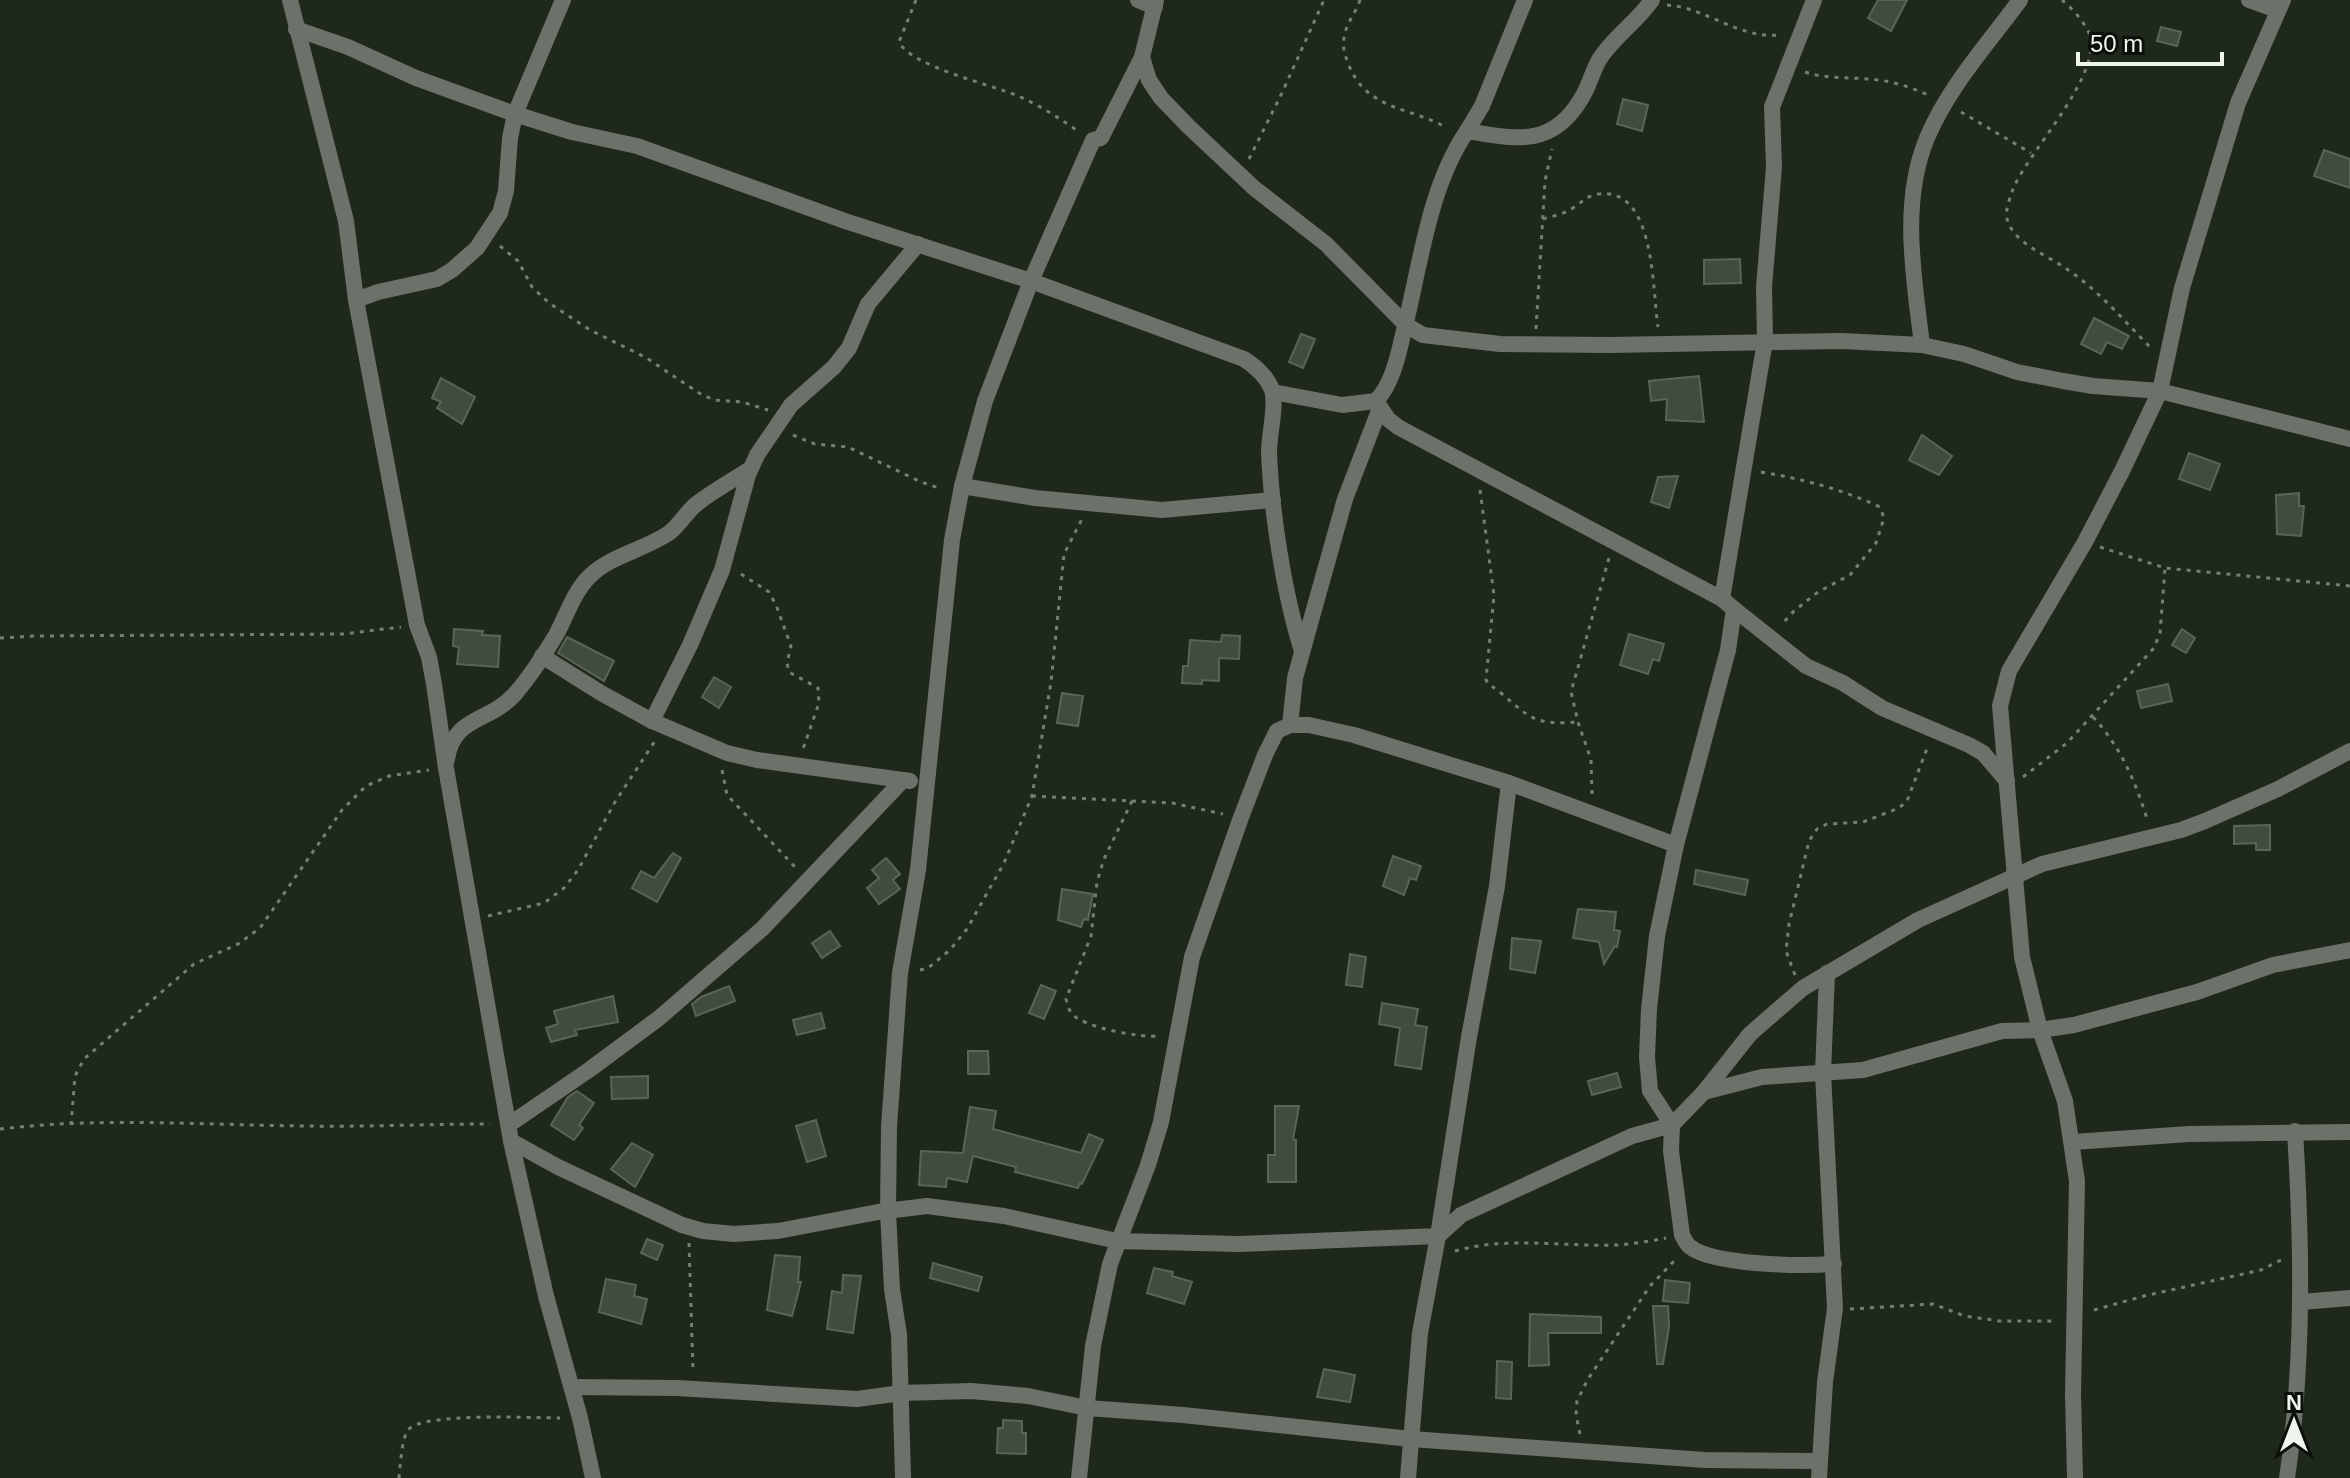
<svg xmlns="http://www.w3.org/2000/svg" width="2350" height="1478" viewBox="0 0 2350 1478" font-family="Helvetica,sans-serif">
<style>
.building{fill:#414c3d;stroke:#5a6555;stroke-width:2}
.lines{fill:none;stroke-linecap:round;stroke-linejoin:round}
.path{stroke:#767f73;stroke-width:3;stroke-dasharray:4 6;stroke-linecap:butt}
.street{stroke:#6c716a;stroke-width:16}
</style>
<rect width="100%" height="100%" fill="#1f291b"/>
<g class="building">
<path d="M1878 0H1907L1891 31 1868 18Z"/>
<path d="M2161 27 2181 32 2177 46 2157 41Z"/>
<path d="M1623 99 1648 105 1642 131 1617 124Z"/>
<path d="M2324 150 2350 159V188L2314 176Z"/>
<path d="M1740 259 1741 283 1704 284V260Z"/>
<path d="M2094 318 2129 336 2122 349 2107 342 2101 354 2081 344Z"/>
<path d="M1301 334 1315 339 1303 368 1289 362Z"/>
<path d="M1699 376 1704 422 1666 420 1667 399 1651 401 1649 381Z"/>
<path d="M441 378 475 397 462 424 437 408 441 402 432 398Z"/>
<path d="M1922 435 1952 456 1939 475 1909 460Z"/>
<path d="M2189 453 2220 464 2210 490 2179 479Z"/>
<path d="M1678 476 1669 508 1651 502 1658 477Z"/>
<path d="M2299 493V506H2304L2301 536 2277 534 2276 495Z"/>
<path d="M454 629 483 631 482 635 500 636 498 667 457 664 459 647 453 646Z"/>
<path d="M2182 629 2195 638 2186 653 2172 645Z"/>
<path d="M1629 634 1664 644 1659 661 1653 659 1648 674 1620 665Z"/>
<path d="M1222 635 1240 636 1239 659 1219 658V681L1202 680V684L1182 683 1183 666H1188L1190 640 1221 642Z"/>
<path d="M567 637 614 661 604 681 558 653Z"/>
<path d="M714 677 731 687 719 708 702 697Z"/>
<path d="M2168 684 2172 701 2141 708 2137 691Z"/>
<path d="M1062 693 1083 696 1078 726 1057 723Z"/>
<path d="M2270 825V850H2256V843L2234 844V826Z"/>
<path d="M673 853 681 858 657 902 632 888 641 871 654 878Z"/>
<path d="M1393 856 1421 866 1416 880 1410 878 1404 895 1383 886Z"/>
<path d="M886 858 900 874 893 880 900 889 879 904 867 888 879 878 872 870Z"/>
<path d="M1696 870 1748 880 1745 895 1694 884Z"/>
<path d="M1062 889 1093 894 1088 920 1084 919 1081 927 1058 920Z"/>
<path d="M1578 909 1616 912 1614 930 1620 931 1617 947 1615 946 1604 964 1599 942 1573 938Z"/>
<path d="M830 931 840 946 822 958 812 943Z"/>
<path d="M1512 938 1541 941 1535 973 1510 969Z"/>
<path d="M1350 954 1366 957 1362 987 1346 985Z"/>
<path d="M1041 985 1056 991 1044 1019 1029 1013Z"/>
<path d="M729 986 735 1001 696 1016 692 1004 701 997Z"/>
<path d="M613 996 618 1022 575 1030 577 1035 551 1042 546 1028 558 1024 554 1011Z"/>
<path d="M1382 1003 1418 1009 1415 1025 1427 1027 1421 1069 1395 1065 1400 1028 1379 1024Z"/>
<path d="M821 1013 825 1028 797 1035 793 1020Z"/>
<path d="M968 1051H988L989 1074H968Z"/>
<path d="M1617 1073 1621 1087 1592 1095 1588 1081Z"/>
<path d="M648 1076V1098L612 1099 611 1077Z"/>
<path d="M577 1091 594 1103 579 1125 583 1128 574 1140 551 1125 568 1097Z"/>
<path d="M1275 1106H1299L1293 1139 1296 1140V1182H1268V1155H1275Z"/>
<path d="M970 1107 996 1111 993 1129 1081 1153 1089 1134 1103 1140 1082 1184 1080 1183 1078 1188 1015 1172 1016 1167 973 1156 967 1182 947 1178 946 1187 919 1185 921 1151 963 1153Z"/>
<path d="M816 1120 826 1156 807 1162 796 1126Z"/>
<path d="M632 1143 653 1155 635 1187 611 1169Z"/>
<path d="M647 1239 663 1245 657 1260 641 1253Z"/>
<path d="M775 1255 800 1257 798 1282H801L792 1316 767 1310Z"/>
<path d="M933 1263 982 1277 978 1291 930 1278Z"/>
<path d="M1154 1268 1173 1272 1172 1276 1192 1282 1184 1304 1147 1293Z"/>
<path d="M843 1275 861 1276 853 1333 827 1329 832 1291 842 1293Z"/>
<path d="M606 1279 636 1285 634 1296 647 1299 641 1324 599 1312Z"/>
<path d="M1665 1280 1690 1283 1688 1303 1663 1301Z"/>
<path d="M1653 1306H1668L1669 1327 1663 1364H1657Z"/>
<path d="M1530 1314 1601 1317V1333H1548L1549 1365 1529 1366Z"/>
<path d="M1497 1361 1512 1362 1511 1399 1496 1398Z"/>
<path d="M1324 1369 1355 1375 1350 1402 1317 1397Z"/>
<path d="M1003 1420 1022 1421V1433H1026V1454L997 1453 998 1428H1003Z"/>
</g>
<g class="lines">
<g class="path">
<path d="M916 0 899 42C912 67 990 84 1018 96 1039 105 1059 118 1078 131"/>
<path d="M1360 0C1356 12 1348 21 1345 33 1342 45 1344 53 1348 63 1366 111 1409 106 1447 128"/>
<path d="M2062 0C2072 8 2084 22 2089 33 2104 74 2030 149 2013 189 2010 198 2005 210 2007 219 2013 242 2044 254 2062 266 2096 287 2124 321 2152 349"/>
<path d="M1667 5C1708 8 1737 39 1781 35"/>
<path d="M1805 72C1826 79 1847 77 1868 79 1889 80 1911 87 1930 96"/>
<path d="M1961 112 2031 153"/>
<path d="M1249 159 1281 95 1324 0"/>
<path d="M1543 219C1553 216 1564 214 1573 208 1582 202 1588 195 1599 194 1656 187 1652 291 1658 327"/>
<path d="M500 246 518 261 532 287 549 303 590 330 645 357 699 393 714 400 742 402 768 410"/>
<path d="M1536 329 1545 181 1552 149"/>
<path d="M793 435 815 444 848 447 921 482 942 489"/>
<path d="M1761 472C1803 479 1841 489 1880 507L1884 518 1876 543 1850 575 1818 592 1794 611 1782 624"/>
<path d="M1480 490 1494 595 1486 680C1490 686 1495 688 1501 693 1531 719 1535 725 1578 722"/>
<path d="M2100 547 2165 568 2350 586"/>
<path d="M741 574 769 592 776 605 791 646 787 663 789 672 818 688 819 703 803 749"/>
<path d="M0 638 35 636 343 634 401 627"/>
<path d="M2093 717C2121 747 2136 783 2148 822"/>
<path d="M722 770 727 795 795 867"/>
<path d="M2023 777 2067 743 2154 648 2160 633 2165 568"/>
<path d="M1592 794 1591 760 1578 722 1571 692 1609 558"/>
<path d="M1032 796 1172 803 1223 814"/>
<path d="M1132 801 1104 859 1097 882 1091 936 1066 999C1068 1007 1070 1015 1079 1019 1095 1029 1141 1038 1160 1036"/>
<path d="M488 916 544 903 564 888 578 870 615 802 655 741"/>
<path d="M920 970 928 968 950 950 967 929 1004 863 1032 796 1051 682 1064 554 1082 519"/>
<path d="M1795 975 1786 951 1789 924 1809 841 1817 829 1827 824 1863 822 1899 808 1907 801 1928 746"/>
<path d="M71 1125 75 1076 84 1059 194 964 238 944 260 928 342 810 366 786 389 776 429 770"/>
<path d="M0 1129C101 1117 204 1125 306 1126 368 1127 429 1124 490 1124"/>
<path d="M689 1243 693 1371"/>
<path d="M1455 1251C1507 1236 1564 1247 1617 1245 1633 1244 1650 1241 1666 1238"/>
<path d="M1850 1309 1933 1304 1965 1316 1999 1321H2056"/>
<path d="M2094 1310 2144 1296 2261 1270 2283 1259"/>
<path d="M1580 1434 1576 1415 1577 1401 1588 1379 1650 1286 1677 1258"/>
<path d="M399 1478C400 1467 402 1437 408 1430 422 1412 534 1418 560 1418"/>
</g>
<g class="street">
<path d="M290 0 346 221 356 300 417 625 429 657 434 684 446 768 511 1141 546 1296 580 1418 593 1478"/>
<path d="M1138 0 1155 7"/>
<path d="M2249 0 2277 10"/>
<path d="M296 29 348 47 416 78 515 114 572 132 637 146 845 221 1031 281 1244 359C1256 367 1267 376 1272 390 1277 404 1269 435 1269 451 1271 511 1284 594 1302 651"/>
<path d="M1142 57 1149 80 1161 98 1188 126 1254 188 1326 244 1406 325 1423 335 1500 344 1610 345 1842 341 1922 345 1964 354 2017 372 2063 381 2093 386 2160 391 2350 439"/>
<path d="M1467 131 1482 106 1525 0"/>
<path d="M356 300 378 292 437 279 452 270 477 248 500 213 506 191 510 138 515 114 563 0"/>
<path d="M1922 345C1914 278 1900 203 1927 138 1949 86 1988 44 2020 0"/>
<path d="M1273 392 1342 405 1376 401C1394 382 1399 351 1405 326 1421 262 1429 187 1467 131 1515 139 1552 148 1581 99 1589 87 1592 72 1599 60 1613 37 1637 22 1652 0"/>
<path d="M1376 401 1388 419 1398 427 1722 599 1734 609 1728 650 1676 845 1657 936 1649 1009 1647 1057 1650 1091 1672 1125 1671 1151 1682 1235C1684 1239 1686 1243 1689 1246 1712 1266 1804 1266 1834 1264"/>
<path d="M962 486 1035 498 1162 510 1273 500"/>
<path d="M1722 599 1765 341 1764 287 1774 167 1772 107 1814 0"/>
<path d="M1734 609 1806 666 1843 683 1882 708 1969 745 1983 753 2007 781"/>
<path d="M542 656 601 693 652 721 727 753 757 760 910 781"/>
<path d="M652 721 690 645 722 570 748 475 757 455 791 405 834 367 849 348 868 304 918 244"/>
<path d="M1290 725 1295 678 1313 613 1345 499 1380 408"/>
<path d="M447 759C454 716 488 723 514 695 530 677 544 655 556 635 567 615 573 593 589 577 611 555 644 550 669 533 681 524 687 510 699 502 715 490 733 480 750 469"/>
<path d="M1704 1092 1762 1077 1863 1070 2002 1031 2040 1030 2074 1025 2197 992 2273 965 2350 950"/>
<path d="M510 1124 589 1070 659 1018 762 929 903 780"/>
<path d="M511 1141 558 1167 682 1225 703 1231 734 1234 778 1231 878 1212 927 1206 1004 1216 1117 1241 1238 1244 1438 1236 1469 1037 1497 886 1509 783"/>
<path d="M2073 1142 2189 1134 2350 1132"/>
<path d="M2301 1302 2350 1298"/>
<path d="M572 1387 677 1388 857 1399 901 1393 971 1391 1028 1396 1087 1408 1183 1415 1411 1439 1705 1460 1819 1461"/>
<path d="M903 1478 899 1335 892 1289 888 1212 889 1127 900 973 918 870 952 540 962 486 985 401 1031 281 1093 140 1101 138 1142 57 1156 0"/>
<path d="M1079 1478 1093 1346 1110 1264 1148 1165 1161 1122 1192 957 1240 820 1265 755 1277 731 1290 725H1309L1354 735 1509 783 1676 845"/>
<path d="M1408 1478 1420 1333 1438 1236 1461 1215 1632 1136 1672 1125 1704 1092 1750 1034 1803 988 1918 920 2042 864 2181 830 2205 821 2278 789 2350 751"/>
<path d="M1819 1478 1825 1382 1835 1308 1823 1073 1827 973"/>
<path d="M2075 1478 2073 1394 2077 1181 2065 1101 2040 1030 2022 957 2000 706 2009 671 2085 542 2122 471 2160 391 2182 288 2238 103 2283 0"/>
<path d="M2287 1478C2304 1363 2302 1247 2295 1131"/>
</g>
</g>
<g transform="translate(2294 1422)" stroke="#0c100a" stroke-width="6" paint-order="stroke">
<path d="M0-6L14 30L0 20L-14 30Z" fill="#eef5ec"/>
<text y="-12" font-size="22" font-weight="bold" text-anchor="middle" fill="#eef5ec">N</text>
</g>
<path d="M2078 52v12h144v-12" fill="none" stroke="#eef5ec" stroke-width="4"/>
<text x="2090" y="52" font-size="24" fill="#eef5ec" stroke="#0c100a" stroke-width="6" paint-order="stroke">50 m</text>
</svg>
